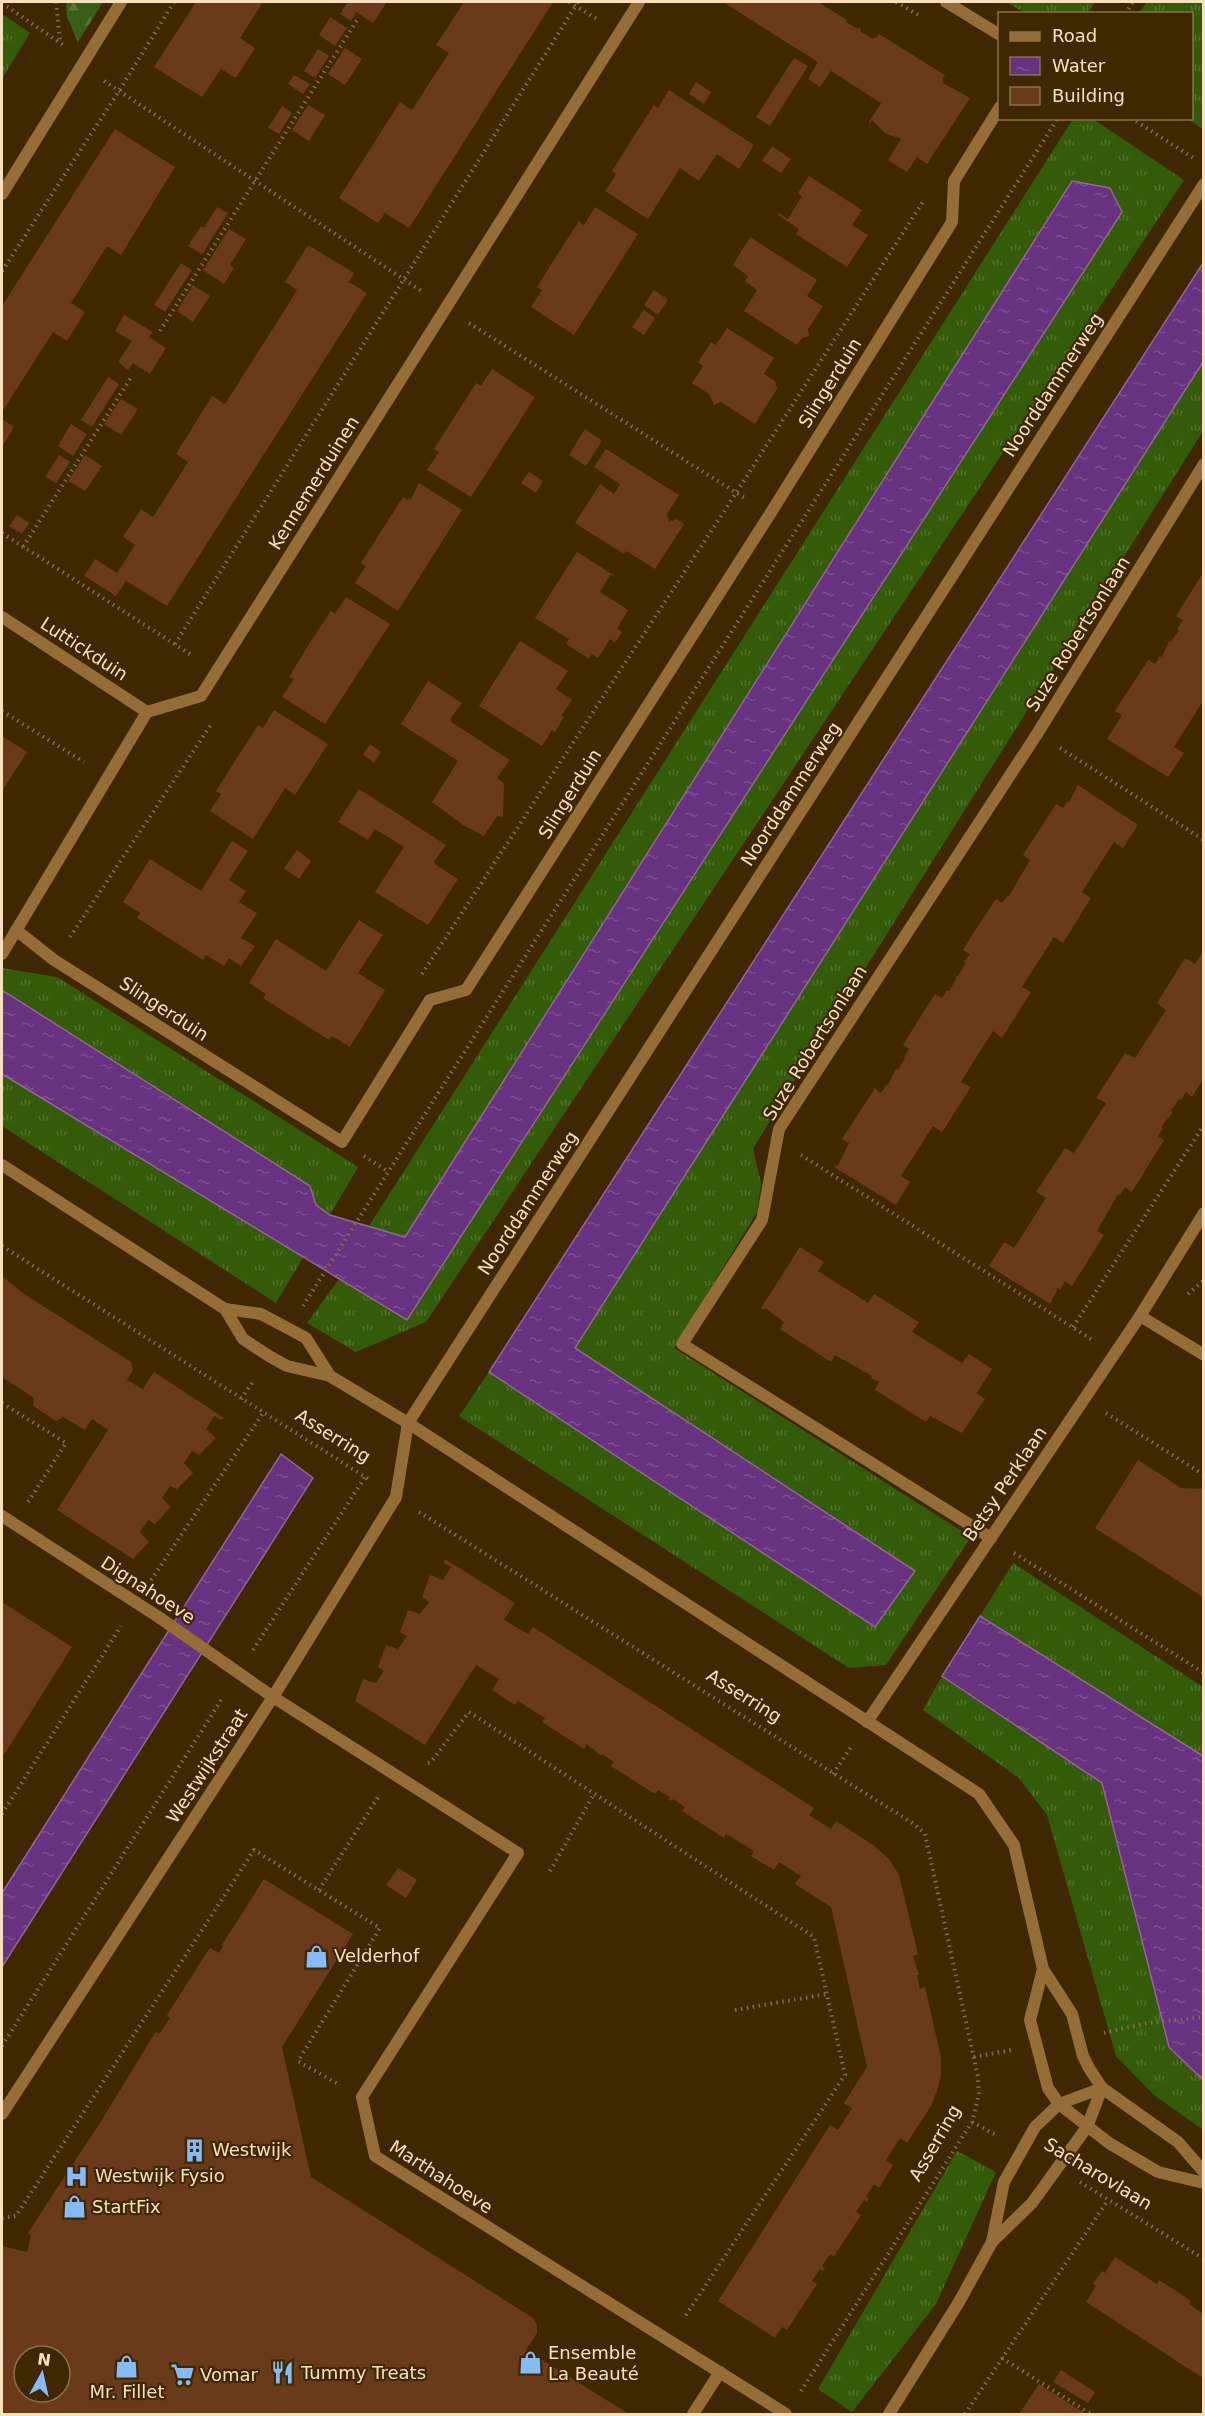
<svg xmlns="http://www.w3.org/2000/svg" width="1205" height="2416" viewBox="0 0 1205 2416" font-family="'DejaVu Sans',sans-serif">
<style>
.grass{fill:url(#grass-tufts)}
.forest{fill:url(#forest-firs)}
.water{fill:url(#water-ripples);stroke:#936693;stroke-width:1.5}
.building{fill:#6a3b1b;fill-rule:evenodd}
.lines{fill:none;stroke-linecap:round;stroke-linejoin:round}
.path{stroke:#866d49;stroke-width:4;stroke-dasharray:1.5 4.5;stroke-linecap:butt}
.minor{stroke:#946d37;stroke-width:12}
.tertiary{stroke:#946d37;stroke-width:12}
.labels{text-anchor:middle;stroke-width:4.5;stroke-linejoin:round;paint-order:stroke}
.street-label{font-size:18px;fill:#fae0bf;stroke:#3f2701}
.poi-label{font-size:18px;fill:#fae0bf;stroke:#3f2701;text-anchor:start}
</style>
<defs>
<pattern id="grass-tufts" width="24" height="20" patternUnits="userSpaceOnUse" patternTransform="scale(1.5)"><rect width="24" height="20" fill="#345c08"/><path d="M3 7l-1-3M5 7V3M7 7l1-3M15 17l-1-3M17 17v-4M19 17l1-3" fill="none" stroke="#52732a"/></pattern>
<pattern id="forest-firs" width="22" height="20" patternUnits="userSpaceOnUse" patternTransform="scale(1.5)"><rect width="22" height="20" fill="#395e18"/><path d="M5 1l3.5 6h-7zM16 11l3.5 6h-7z" fill="#577538"/></pattern>
<pattern id="water-ripples" width="26" height="14" patternUnits="userSpaceOnUse" patternTransform="scale(1.5)"><rect width="26" height="14" fill="#673280"/><path d="M2 4q2-2 4 0t4 0M15 11q2-2 4 0t4 0" fill="none" stroke="#7e4f90"/></pattern>
</defs>
<rect width="100%" height="100%" fill="#3f2701"/>
<g class="grass">
<path d="M1006 2H1005H1095L1087 14 1025 13Z"/>
<path d="M1147 2H1203V129L1187 119 1192 118V14L1139 13Z"/>
<path d="M2 14 30 33 2 79Z"/>
<path d="M1073 119H1093L1184 180 426 1322 356 1352 307 1323 339 1279 408 1319 1122 212 1110 188 405 1237 369 1226Z"/>
<path d="M1203 362V431L780 1104 753 1149 761 1183 757 1212 674 1348 971 1537 886 1665 849 1668 459 1416 489 1372 875 1627 915 1571 574 1348Z"/>
<path d="M2 968 57 977 358 1167 330 1215 316 1205 310 1186 2 990Z"/>
<path d="M2 1074 304 1256 276 1303 2 1126Z"/>
<path d="M1013 1563 1203 1687V1756L980 1616Z"/>
<path d="M942 1676 1102 1783 1169 2047 1203 2080V2130L1154 2095 1116 2056 1047 1815 1019 1778 923 1710Z"/>
<path d="M957 2151 996 2172 936 2304 852 2412 818 2389Z"/>
</g>
<path class="forest" d="M66 2H103L78 42 67 17Z"/>
<g class="water">
<path d="M1072 181 1110 188 1122 212 407 1320 2 1074V990L310 1186 316 1205 330 1215 405 1237Z"/>
<path d="M1203 263V362L575 1348 915 1571 875 1627 489 1372Z"/>
<path d="M281 1454 313 1478 2 1967V1893Z"/>
<path d="M980 1616 1203 1756V2080L1169 2047 1102 1783 942 1676Z"/>
</g>
<g class="building">
<path d="M196 2H263L240 38 255 48 236 78 221 69 202 97 154 67Z"/>
<path d="M348 2H387L373 23 356 12 351 21 340 14Z"/>
<path d="M464 2H553L409 228 385 213 378 223 339 198 400 102 412 110 449 53 436 45Z"/>
<path d="M723 2H818L847 20 846 22 858 29 859 27 861 29 860 31 873 39 874 37 876 38 879 34 945 75 942 80 944 81 943 83 970 98 927 164 917 157 907 172 888 160 901 139 885 133 872 120 870 124 869 122 881 103 831 71 820 87 808 79 818 62Z"/>
<path d="M330 17 347 28 335 46 319 35Z"/>
<path d="M345 48 362 59 345 85 328 74Z"/>
<path d="M318 49 329 56 315 78 304 71Z"/>
<path d="M794 58 808 66 770 126 756 117Z"/>
<path d="M294 75 310 84 303 94 288 84Z"/>
<path d="M696 82 711 92 704 104 689 94Z"/>
<path d="M669 90 754 145 739 169 717 154 699 181 680 168 648 219 605 191 615 176 616 174 612 171 634 136 654 105 658 108Z"/>
<path d="M308 105 325 115 309 141 292 130Z"/>
<path d="M282 106 292 113 279 134 268 128Z"/>
<path d="M115 129 175 167 121 255 107 246 71 303 85 312 67 341 53 332 2 412V306Z"/>
<path d="M772 146 791 159 781 173 762 161Z"/>
<path d="M809 176 862 210 852 225 868 235 847 267 796 234 799 229 778 215 779 213 788 219 802 196 798 193Z"/>
<path d="M217 207 228 213 202 254 188 246 201 226 204 228Z"/>
<path d="M595 207 638 234 574 335 531 307 542 290 537 287 559 252 579 221 584 225Z"/>
<path d="M229 229 246 239 230 265 234 268 224 284 203 270Z"/>
<path d="M750 237 817 280 807 296 823 306 808 329 809 336 802 338 797 345 744 311 757 290 745 281 748 276 733 265Z"/>
<path d="M308 245 354 273 349 282 367 293 167 606 126 581 116 596 84 576 95 559 117 573 135 545 123 537 141 509 153 517 188 462 176 454 212 396 225 404 279 319 297 290 285 282Z"/>
<path d="M181 263 192 270 165 312 154 305Z"/>
<path d="M193 285 210 296 193 322 177 311Z"/>
<path d="M654 290 668 300 658 315 644 305Z"/>
<path d="M644 310 655 318 644 335 632 327Z"/>
<path d="M124 315 153 332 149 337 166 348 150 374 133 363 128 370 118 362 132 341 115 331Z"/>
<path d="M727 328 774 358 764 374 775 381 777 389 755 424 721 402 714 405 709 394 692 383 703 366 698 362 711 342 716 345Z"/>
<path d="M492 369 535 397 471 497 427 470 439 452 434 449 476 383 481 386Z"/>
<path d="M108 377 119 384 92 427 81 420Z"/>
<path d="M121 399 138 409 121 435 104 424Z"/>
<path d="M2 419 14 427 2 447Z"/>
<path d="M71 424 87 434 73 456 58 446Z"/>
<path d="M585 429 602 441 586 466 569 455Z"/>
<path d="M606 449 679 495 667 514 669 522 677 519 684 524 655 569 626 551 624 554 575 523 600 484 614 494 620 484 594 467Z"/>
<path d="M59 455 70 462 56 483 45 477Z"/>
<path d="M85 455 102 466 85 491 68 481Z"/>
<path d="M529 472 543 481 536 493 521 483Z"/>
<path d="M419 483 462 510 398 611 355 583 366 566 361 563 403 497 408 500 409 498 411 499Z"/>
<path d="M17 515 29 523 22 534 9 526Z"/>
<path d="M577 552 615 576 610 575 600 592 628 610 617 629 622 632 615 643 610 639 598 658 592 654 589 659 566 644 569 639 535 618Z"/>
<path d="M1203 573V701L1174 747 1184 753 1168 777 1107 739 1122 715 1115 711 1148 660 1155 664 1160 656 1162 657 1169 641 1171 642 1179 630 1177 629 1183 620 1176 616Z"/>
<path d="M346 597 390 624 325 724 282 697 294 679 289 677 309 644 331 611 335 614Z"/>
<path d="M520 641 568 671 556 689 572 700 561 716 564 717 555 732 552 730 542 746 479 706Z"/>
<path d="M428 681 462 703 451 718V722L510 760 498 776V779L504 783 503 817 497 816 484 836 463 825 432 802 458 761 401 724Z"/>
<path d="M274 710 328 744 295 795 285 788 253 839 210 811 221 794 216 791 258 725 263 728Z"/>
<path d="M2 736 27 752 2 791Z"/>
<path d="M370 744 381 752 374 763 363 754Z"/>
<path d="M1078 785 1138 825 1123 848 1114 842 1082 892 1091 898 1063 943 1054 937 1022 987 1031 992 1002 1038 993 1031 977 1056 961 1082 971 1087 942 1132 933 1126 901 1176 910 1182 896 1205 834 1167 838 1165 849 1143 842 1139 875 1088 881 1093 887 1084 888 1085 896 1069 898 1070 905 1058 904 1057 909 1049 903 1045 919 1019 935 994 942 998 947 990 949 991 956 979V976H958L966 963 964 962 970 954 963 950 979 924 996 899 1002 903 1008 895 1009 896 1030 860 1023 855 1056 804 1063 808 1068 801 1069 802Z"/>
<path d="M359 789 446 845 434 861 435 864 458 879 428 925 375 892 404 847 375 829 368 840 338 822Z"/>
<path d="M232 841 248 851 229 880 246 891 239 902 257 913 241 938 255 946 241 966 229 958 224 966 206 955 203 960 137 918 140 913 123 902 150 859 201 891Z"/>
<path d="M297 850 311 861 299 879 284 868Z"/>
<path d="M359 920 383 935 358 973 385 990 350 1047 332 1036 329 1040 263 998 266 994 249 983 276 939 326 971Z"/>
<path d="M1203 951V1079L1192 1097 1186 1092 1181 1100 1179 1099 1171 1111 1173 1112 1161 1127 1163 1128 1158 1136 1164 1140 1132 1192 1125 1187 1120 1195 1118 1194 1097 1231 1104 1235 1072 1286 1065 1281 1060 1290 1058 1288 1050 1304 989 1266 1004 1242 1014 1248 1046 1198 1036 1192 1065 1148 1074 1153 1106 1103 1096 1098 1111 1075 1125 1053 1135 1058 1166 1010 1157 1003 1185 958 1195 964Z"/>
<path d="M800 1247 824 1262 818 1271 868 1303 874 1294 919 1322 912 1332 962 1363 969 1354 992 1369 977 1393 985 1399 962 1433 930 1416 926 1422 875 1390 879 1382 871 1378 872 1376 835 1355 831 1362 780 1329 784 1322 765 1308 764 1310 761 1308Z"/>
<path d="M2 1276 24 1294 131 1362 133 1370 127 1380 143 1389 154 1372 224 1418 221 1420 214 1416 206 1429 216 1438 199 1455 192 1451 184 1463 193 1473 177 1489 170 1486 162 1498 171 1507 155 1524 148 1520 140 1532 149 1542 133 1559 57 1510 108 1430 92 1419 85 1430 63 1417 56 1421 33 1406 34 1398 2 1377Z"/>
<path d="M1138 1460 1181 1488 1203 1489V1597L1095 1528Z"/>
<path d="M445 1559 515 1603 504 1620 528 1634 533 1627 814 1808 809 1815 831 1829 836 1821 873 1845 889 1859 899 1875 918 1954 913 1956 919 1975H917L920 1989 925 1987 941 2057V2076L937 2091 931 2106 907 2143 900 2138 886 2160 893 2165 879 2188 874 2184 866 2197 869 2198 867 2202 864 2200 856 2212 861 2215 834 2256 830 2254 822 2266 825 2268 823 2271 820 2269 812 2281 817 2284 787 2330 782 2327 775 2338 718 2301 830 2125 838 2130 852 2108 844 2103 867 2067 831 1907 795 1884 801 1876 779 1862 774 1870 751 1856 754 1851 726 1834 724 1838 682 1811 685 1807 673 1799 672 1801 668 1799 670 1797 658 1790 655 1794 611 1766 614 1762 602 1754 601 1756 587 1744 584 1749 542 1722 545 1718 518 1701 515 1705 492 1690 499 1679 476 1665 425 1745 355 1701 363 1679 376 1683 384 1671 378 1667 386 1645 398 1649 407 1636 400 1632 408 1610 420 1614 429 1602 422 1597 430 1575 443 1580 451 1567 444 1563Z"/>
<path d="M2 1602 72 1647 2 1758Z"/>
<path d="M398 1868 417 1880 406 1898 386 1885Z"/>
<path d="M264 1879 353 1934 282 2047 311 2177 533 2318 537 2325V2333L526 2350 629 2414H2V2246L27 2252 31 2236 28 2233 48 2202 103 2118 153 2036 156 2032 159 2034 170 2018 167 2015 207 1952 210 1948 219 1953 223 1946 222 1945ZM24 2356H60V2392H24Z"/>
<path d="M1115 2257 1157 2284 1159 2280 1175 2290 1191 2301 1189 2304 1203 2314V2378L1086 2302 1096 2286 1093 2284 1102 2271 1105 2273Z"/>
<path d="M1061 2370 1095 2392 1088 2403 1053 2382Z"/>
<path d="M1039 2384 1086 2414H1019Z"/>
</g>
<g class="lines">
<g class="path">
<path d="M56 2 60 41"/>
<path d="M569 2 597 19"/>
<path d="M896 2 922 17"/>
<path d="M2 3 63 45"/>
<path d="M1125 14 1133 2"/>
<path d="M104 81 423 292"/>
<path d="M1131 118 1195 159"/>
<path d="M2 271 119 91 174 2"/>
<path d="M469 323 746 499"/>
<path d="M160 331 359 17"/>
<path d="M2 533 193 656"/>
<path d="M23 547 132 376"/>
<path d="M175 644 578 2"/>
<path d="M2 711 84 762"/>
<path d="M1060 748 1204 840"/>
<path d="M70 937 212 723"/>
<path d="M422 974 736 493 924 200"/>
<path d="M801 1155 1091 1339"/>
<path d="M364 1156 389 1172"/>
<path d="M2 1246 370 1480"/>
<path d="M1188 1294 1204 1280"/>
<path d="M303 1306 1058 118"/>
<path d="M1073 1327 1204 1125"/>
<path d="M241 1399 254 1380"/>
<path d="M2 1403 66 1443 28 1502"/>
<path d="M1106 1413 1204 1475"/>
<path d="M419 1512 914 1824 925 1834 978 2077 979 2094 972 2122 801 2391"/>
<path d="M1014 1553 1204 1673"/>
<path d="M151 1580 263 1413"/>
<path d="M253 1650 365 1477"/>
<path d="M428 1763 431 1762 469 1712 814 1937 845 2075 684 2318"/>
<path d="M833 1774 853 1744"/>
<path d="M2 1814 121 1626"/>
<path d="M550 1871 594 1794"/>
<path d="M319 1890 378 1797"/>
<path d="M735 2010 827 1994"/>
<path d="M1104 2033 1142 2024 1204 2017"/>
<path d="M2 2046 223 1697"/>
<path d="M974 2057 1011 2050"/>
<path d="M972 2122 998 2136"/>
<path d="M1080 2182 1204 2259"/>
<path d="M2 2218 16 2216 254 1850 380 1928 298 2061 338 2084"/>
<path d="M1002 2358 1091 2414"/>
<path d="M965 2414 1108 2200"/>
</g>
<g class="minor">
<path d="M946 2 1000 35"/>
<path d="M2 194 121 2"/>
<path d="M2 617 147 712"/>
<path d="M16 930 54 960 342 1142 430 1000 466 990 770 514 952 222 954 181 1000 107"/>
<path d="M2 954 147 712 201 696 639 2"/>
<path d="M1140 1316 1204 1355"/>
<path d="M2 1516 157 1616 273 1697 518 1853 362 2097 375 2156 786 2414"/>
<path d="M991 1538 682 1344 762 1220 779 1129 1037 734 1204 464"/>
<path d="M867 1722 1140 1316 1204 1213"/>
<path d="M2 2114 273 1697 396 1497 408 1423"/>
<path d="M693 2414 720 2372"/>
</g>
<g class="tertiary">
<path d="M2 1165 225 1309 261 1314 306 1338 330 1376"/>
<path d="M225 1309 243 1339 269 1356 287 1366 330 1376 408 1423 979 1794 1014 1845 1043 1969 1072 2014 1083 2056 1089 2068 1102 2088 1178 2142 1204 2172"/>
<path d="M408 1423 1204 184"/>
<path d="M1043 1969 1030 2020 1048 2088 1059 2104 1109 2143 1158 2172 1204 2183"/>
<path d="M992 2242 1032 2203 1087 2127 1102 2088"/>
<path d="M889 2414 959 2302 992 2242 1004 2182 1035 2127 1059 2104 1102 2088"/>
</g>
</g>
<defs>
<symbol id="shop-bare" viewBox="-9 -9 18 18"><path d="M-5-2.5h2.3a2.7 3.5 0 0 1 5.4 0H5L5.5 6h-11ZM-1.5-2.5h3a1.5 2.3 0 0 0-3 0Z" fill="#85bbfb" stroke="#3f2701" stroke-width="2.5" paint-order="stroke"/></symbol>
<symbol id="building-bare" viewBox="-9 -9 18 18"><path d="M-4-6H4V6H1V3H-1V6H-4ZM-2.5-4.3h1.7v1.8h-1.7ZM.8-4.3h1.7v1.8H.8ZM-2.5-1h1.7V.8h-1.7ZM.8-1h1.7V.8H.8Z" fill="#85bbfb" stroke="#3f2701" stroke-width="2.5" paint-order="stroke"/></symbol>
<symbol id="hospital-bare" viewBox="-9 -9 18 18"><path d="M-5-5h3v3.5h4V-5h3V5h-3V1.5h-4V5h-3Z" fill="#85bbfb" stroke="#3f2701" stroke-width="2.5" paint-order="stroke"/></symbol>
<symbol id="restaurant-bare" viewBox="-9 -9 18 18"><path d="M-5-6h1v4h1v-4h1v4h1v-4h1v5L-1.5 .5V6h-2V.5L-5-1ZM5-6V6H3V1.5H1.5Q1.5-4 5-6Z" fill="#85bbfb" stroke="#3f2701" stroke-width="2.5" paint-order="stroke"/></symbol>
<symbol id="supermarket-bare" viewBox="-9 -9 18 18"><path d="M-6-5.5h2.5l.6 2H6L4.5 2H-2.5L-4.4-4H-6ZM-1.5 3.2a1.3 1.3 0 1 0 .1 0ZM3 3.2a1.3 1.3 0 1 0 .1 0Z" fill="#85bbfb" stroke="#3f2701" stroke-width="2.5" paint-order="stroke"/></symbol>
</defs>
<g fill-rule="evenodd">
<use href="#shop-bare" x="300" y="1940" width="33" height="33"/>
<use href="#building-bare" x="178" y="2134" width="33" height="33"/>
<use href="#hospital-bare" x="60" y="2160" width="33" height="33"/>
<use href="#shop-bare" x="58" y="2190" width="33" height="33"/>
<use href="#shop-bare" x="514" y="2346" width="33" height="33"/>
<use href="#shop-bare" x="110" y="2350" width="33" height="33"/>
<use href="#restaurant-bare" x="266" y="2356" width="33" height="33"/>
<use href="#supermarket-bare" x="166" y="2358" width="33" height="33"/>
</g>
<g class="labels">
<g class="street-label">
<text transform="translate(830 383) rotate(-58)" y="6">Slingerduin</text>
<text transform="translate(1053 385) rotate(-57)" y="6">Noorddammerweg</text>
<text transform="translate(314 483) rotate(-58)" y="6">Kennemerduinen</text>
<text transform="translate(1078 634) rotate(-58)" y="6">Suze Robertsonlaan</text>
<text transform="translate(84 649) rotate(33)" y="6">Luttickduin</text>
<text transform="translate(570 794) rotate(-58)" y="6">Slingerduin</text>
<text transform="translate(791 794) rotate(-57)" y="6">Noorddammerweg</text>
<text transform="translate(164 1009) rotate(33)" y="6">Slingerduin</text>
<text transform="translate(815 1043) rotate(-58)" y="6">Suze Robertsonlaan</text>
<text transform="translate(528 1203) rotate(-57)" y="6">Noorddammerweg</text>
<text transform="translate(333 1436) rotate(32)" y="6">Asserring</text>
<text transform="translate(1005 1484) rotate(-56)" y="6">Betsy Perklaan</text>
<text transform="translate(148 1590) rotate(33)" y="6">Dignahoeve</text>
<text transform="translate(744 1696) rotate(32)" y="6">Asserring</text>
<text transform="translate(207 1766) rotate(-57)" y="6">Westwijkstraat</text>
<text transform="translate(935 2143) rotate(-60)" y="6">Asserring</text>
<text transform="translate(1098 2174) rotate(31)" y="6">Sacharovlaan</text>
<text transform="translate(441 2177) rotate(33)" y="6">Marthahoeve</text>
</g>
<g class="poi-label">
<text x="334" y="1962">Velderhof</text>
<text x="212" y="2156">Westwijk</text>
<text x="95" y="2182">Westwijk Fysio</text>
<text x="92" y="2213">StartFix</text>
<text x="548" y="2359">Ensemble<tspan x="548" dy="21">La Beauté</tspan></text>
<text x="301" y="2379">Tummy Treats</text>
<text x="200" y="2381">Vomar</text>
<text x="127" y="2398" text-anchor="middle">Mr. Fillet</text>
</g>
</g>
<rect width="1205" height="2416" fill="none" stroke="#fae0bf" stroke-width="6"/>
<rect x="998" y="12" width="195" height="108" fill="#3f2701" stroke="#8a714d" stroke-width="1.5"/>
<rect x="1010" y="32" width="30" height="9" fill="#946d37" stroke="#8a714d" stroke-width="1.5"/>
<text x="1052" y="42" font-size="18" fill="#fae0bf">Road</text>
<rect x="1010" y="57" width="30" height="18" fill="url(#water-ripples)" stroke="#8a714d" stroke-width="1.5"/>
<text x="1052" y="72" font-size="18" fill="#fae0bf">Water</text>
<rect x="1010" y="87" width="30" height="18" fill="#6a3b1b" stroke="#8a714d" stroke-width="1.5"/>
<text x="1052" y="102" font-size="18" fill="#fae0bf">Building</text>
<g transform="translate(42 2374) rotate(8)"><circle r="28" fill="#3f2701" stroke="#8a714d" stroke-width="1.5"/>
<path d="M0-4.5L10 22L0 15L-10 22Z" fill="#85bbfb"/>
<text y="-9" font-size="16" font-weight="bold" text-anchor="middle" fill="#fae0bf">N</text>
</g>
</svg>
